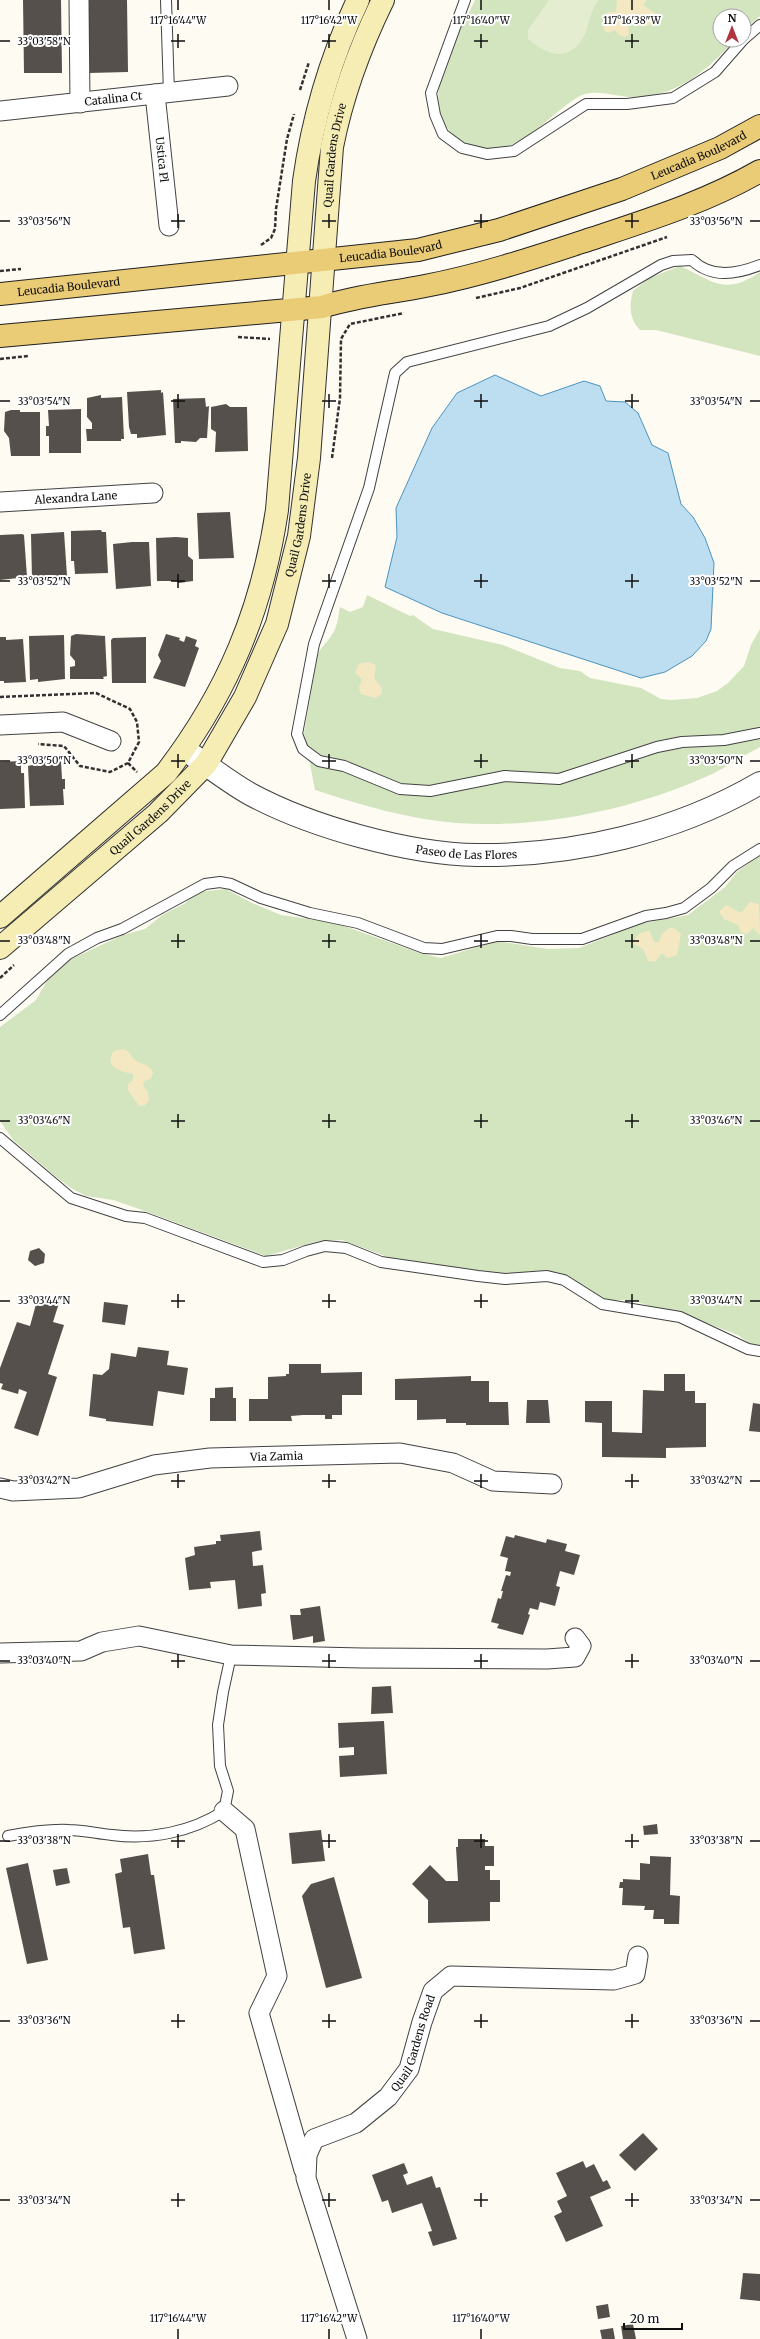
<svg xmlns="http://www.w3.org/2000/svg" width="760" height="2339" viewBox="0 0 760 2339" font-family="Merriweather,serif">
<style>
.green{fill:#d3e5bf}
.sand{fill:#f4e8c3}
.pitch{fill:#e4edd0}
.water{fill:#bcdef0;stroke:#4b93bf}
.building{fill:#56504c}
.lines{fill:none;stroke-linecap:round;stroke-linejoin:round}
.service-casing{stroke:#424242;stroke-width:12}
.minor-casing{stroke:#424242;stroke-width:21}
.tertiary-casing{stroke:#424242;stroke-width:24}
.secondary-casing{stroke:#313131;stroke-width:24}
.primary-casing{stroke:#202020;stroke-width:24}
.path{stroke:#313131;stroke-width:2.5;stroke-dasharray:4 2;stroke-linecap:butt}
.service{stroke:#fff;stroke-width:10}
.minor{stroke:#fff;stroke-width:19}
.tertiary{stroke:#fff;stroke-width:22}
.secondary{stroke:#f6edb4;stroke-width:22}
.primary{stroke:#eacb76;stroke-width:22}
.ticks{fill:none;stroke:#0f0f0f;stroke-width:1.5}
.labels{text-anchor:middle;stroke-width:4;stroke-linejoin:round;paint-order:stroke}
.street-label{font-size:11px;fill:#0f0f0f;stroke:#fff}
.ticks-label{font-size:10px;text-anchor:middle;fill:#0f0f0f;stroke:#fff;stroke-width:4;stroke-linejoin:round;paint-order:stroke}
</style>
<rect width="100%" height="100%" fill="#fefbf2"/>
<g class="green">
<path d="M475 0H760V16L744 30V16H720V40H735C705 72 676 98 630 97 616 96 599 90 585 94 564 101 537 135 513 144 497 151 479 150 463 143 457 140 452 134 448 129 420 94 459 35 475 0Z"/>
<path d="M680 266C712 280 724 297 760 272V356L656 330H640C629 319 629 305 633 291L649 278Z"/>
<path d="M367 595 410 616 413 615 433 629 503 645 560 668 580 671 590 678 641 688 661 699 672 700 697 698 717 691 728 683 744 666 751 645 760 629V747C743 756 727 767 710 775 633 810 540 829 456 823 408 819 361 805 315 790L304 733 317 657C320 647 328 642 333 633 338 625 338 616 340 607L350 612 363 607Z"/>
<path d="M760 855V1348L754 1347 738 1335 677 1312 652 1307 632 1300H607L600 1298 556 1272 500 1274 449 1268 416 1261 396 1260 342 1240 319 1241 266 1256 142 1210 113 1200 86 1196 71 1188 55 1176 13 1140 0 1121V1027L36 1000 51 974 71 959 123 935 145 929 162 915 184 904 198 892 226 889 250 902 281 915 324 921 344 926 420 953 441 958 496 941 548 949 579 948 639 924 688 915 725 887 737 872Z"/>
</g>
<g class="sand">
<path d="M617 0H647L643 5 656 14V20C648 27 645 27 635 25L630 18 628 22 629 34 625 37 619 35 615 30 608 33 604 30V17L608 12H616Z"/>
<path d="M368 662 376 665 374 678 382 688V694L375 698 361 694 359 688 362 679 355 673 359 664Z"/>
<path d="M750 902 759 904 760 935 753 928 747 934 741 932 738 925 724 919 719 912 726 905 741 913Z"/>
<path d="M669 928H674L681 934 677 955 668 958 662 953 655 962 648 961 643 949 634 944C634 936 642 931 650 931L654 942H659L662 934Z"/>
<path d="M123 1049C130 1051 130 1055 135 1060 141 1065 148 1063 153 1072L151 1078 143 1082 144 1087 148 1092 149 1101 145 1105 139 1106 128 1090V1084L133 1080V1074C120 1071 103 1067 114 1051Z"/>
</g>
<path class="pitch" d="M549 0H599C591 8 590 21 586 32 572 62 550 58 528 39V30Z"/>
<path class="water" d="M495 375 541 396 584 381 600 386 606 401 625 402 638 413 652 445 668 453 681 504 693 517 705 538 714 563 711 629 706 641 692 656 665 672 641 678 442 613 385 587 397 537 396 508 432 428 457 393Z"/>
<g class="building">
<path d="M23 0H61L62 73H24Z"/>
<path d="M89 0H127L128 72 89 73Z"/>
<path d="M161 390V393L163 392 166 435 137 438V434H131L129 427 127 392Z"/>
<path d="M101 395V398L122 397 124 439H121V441H87L86 429H92V423L87 417V398Z"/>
<path d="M205 398 206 407 209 406 207 438H200L196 442 181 441V443H175L173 399Z"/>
<path d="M226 404 230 407H247L248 451 215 452 216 432 211 429V407Z"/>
<path d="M81 409V453H49V436H46V426H49L48 410Z"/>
<path d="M11 410H20V412H40V456H11L9 438 4 431 5 412Z"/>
<path d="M230 512 234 558 199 559 197 513Z"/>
<path d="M101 530 102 532H106L108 573 75 574 74 561H71V531Z"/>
<path d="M64 532 67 576 32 579 31 534Z"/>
<path d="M22 534 24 535 27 577 0 580V535Z"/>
<path d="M176 537 188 538V556L193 560V581L179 583 176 581H157L156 538Z"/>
<path d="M132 542H149L151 586 116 589 113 544Z"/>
<path d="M76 634 105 636 107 676 103 677 104 679H70V667L75 666V661L70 655 71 636Z"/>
<path d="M166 634 180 638 179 640 184 642 186 636 197 640 195 646 199 648 185 687 153 678 161 661 158 655Z"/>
<path d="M64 635 65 679 38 682V679L30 680 29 636Z"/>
<path d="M0 637H6V640L23 639 26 682 4 683V681H0Z"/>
<path d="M146 637V683H112L111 640 113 638Z"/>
<path d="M21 761V773H24L25 808 0 809V762Z"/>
<path d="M49 761H61L62 779H65V789H63L64 805 30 806 28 766Z"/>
<path d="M39 1248 45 1254 44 1263 35 1266 28 1260 30 1251Z"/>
<path d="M38 1297 59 1303 53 1322 64 1325 48 1374 57 1377 38 1436 14 1428 27 1392 19 1389 18 1394 1 1389 3 1384 0 1383V1368L17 1322 30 1326Z"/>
<path d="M104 1302 128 1305 125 1325 102 1322Z"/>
<path d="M138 1347 169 1351 167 1365 188 1368 184 1395 158 1391 153 1426 106 1421V1419L89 1416 93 1374 102 1375 109 1369 111 1353 136 1357Z"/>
<path d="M289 1364H321V1373L362 1372V1395H342V1415H332V1419H325V1415H303L291 1416 292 1421H249V1399H268V1377L286 1376V1374H289Z"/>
<path d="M664 1374H685V1391H695V1403H706V1447L666 1448V1458L602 1457V1423L585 1422V1401H612V1432L642 1433 643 1390 664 1391Z"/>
<path d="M471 1376V1381H489V1402H508L509 1425H466V1423H446V1419L417 1420V1400H395V1379Z"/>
<path d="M233 1387V1398H236V1421H210V1398H215V1388Z"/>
<path d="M527 1400H548L550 1423H526Z"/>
<path d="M753 1403 760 1404V1432L749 1431Z"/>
<path d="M260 1531 262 1550 252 1552 253 1566 263 1565 266 1593 261 1594 262 1606 238 1609 235 1580 210 1582 211 1588 189 1590 185 1558 195 1555 194 1547 216 1544V1541H221L220 1535Z"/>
<path d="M515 1535 546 1543 547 1539 567 1544 565 1551 580 1555 574 1575 560 1571 556 1586 560 1587 555 1606 540 1602 538 1610 530 1608 528 1614 530 1615 523 1635 497 1628 499 1624 491 1622 498 1598 501 1599 503 1591H501L506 1575 510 1576 511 1572 505 1571 508 1558 500 1556 506 1536 514 1538Z"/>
<path d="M320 1606 325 1641 313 1643V1636L293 1640 290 1615H301L300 1609Z"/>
<path d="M391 1686 393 1713 371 1714 372 1687Z"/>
<path d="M384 1721 387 1774 340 1777 339 1756 354 1755V1747L339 1748 338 1723Z"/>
<path d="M657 1824 658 1834 644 1835 643 1826Z"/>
<path d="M321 1830 325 1861 292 1864 289 1833Z"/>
<path d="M458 1839H485V1846H494V1866H485V1870H490V1880H500V1902H490V1921L428 1923V1900L412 1884 430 1865 446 1881H458L456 1847H458Z"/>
<path d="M148 1854 151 1875H154L165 1949 134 1954 130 1927 123 1928 115 1874 122 1872 120 1859Z"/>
<path d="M650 1856 671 1857 670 1895 680 1896 679 1924H664V1919H653L654 1910H644L645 1906 622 1905 623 1888H619L620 1882H623V1879L640 1880V1863L650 1864Z"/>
<path d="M28 1863 48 1960 27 1964 6 1868Z"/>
<path d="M67 1868 70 1883 56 1886 53 1870Z"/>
<path d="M334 1877 362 1978 326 1988 302 1896 311 1884Z"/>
<path d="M643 2133 658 2149 635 2171 619 2155Z"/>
<path d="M583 2161 586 2168 594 2164 603 2182 607 2180 611 2188 590 2197 603 2226 566 2242 554 2216 562 2212 557 2201 567 2196 556 2173Z"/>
<path d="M404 2163 408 2173 403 2175 407 2185 432 2176 436 2188 440 2187 457 2239 433 2246 428 2232 432 2231 422 2203 392 2213 388 2200 382 2202 372 2175Z"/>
<path d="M743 2273 760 2274V2301L740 2299Z"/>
<path d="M608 2304 610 2317 598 2319 596 2306Z"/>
<path d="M633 2324 636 2339H623L621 2326Z"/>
<path d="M613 2328 615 2339H602L600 2330Z"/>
</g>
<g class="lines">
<defs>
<g id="service">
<path d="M166 0 169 93"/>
<path d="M465 0 431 93 435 115 443 134 462 148 487 154 514 151 586 104H627L673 98 715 72 743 40"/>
<path d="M744 39 760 25"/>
<path d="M760 265C737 274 712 279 692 260L673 261 661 265 587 308 549 326 407 362 395 373 369 488 314 644 297 734 303 749 319 761 344 766 400 789 430 791 505 776 559 779 657 747 682 742 724 740 760 733"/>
<path d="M0 1015 68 954 97 938 122 929 205 884 220 882 231 884 261 898 310 913 358 923 424 948 442 949 497 936H511L532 939H582L646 916 666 913 684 908 711 888 733 866 760 849"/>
<path d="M0 1138 71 1198 126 1216 145 1218 263 1262 283 1260 306 1251 325 1246 346 1248 381 1262 478 1276 505 1279 547 1276 564 1280 602 1304 680 1317 748 1349 760 1351"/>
<path d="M8 1836C29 1832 49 1829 69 1830 84 1830 98 1834 112 1835 151 1840 191 1832 224 1811L228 1791 220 1766 218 1725 223 1692 231 1655"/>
</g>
<g id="minor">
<path d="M79 0 80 103"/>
<path id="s1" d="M155 94 169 226"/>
<path id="s2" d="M0 111 228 86"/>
<path id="s3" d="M0 502 153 493"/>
<path d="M0 725 63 722 111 741"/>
<path id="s4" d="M0 1488 13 1491 79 1488 154 1465 210 1458 400 1453 453 1463 493 1481 552 1484"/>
<path d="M0 1653 81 1651 102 1642 139 1636 231 1655 362 1658 547 1659 575 1657 581 1646 575 1638"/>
<path d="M224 1811 245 1829 277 1976 259 2013 304 2170"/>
<path id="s5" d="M357 2339 306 2178 307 2155 314 2139 356 2123 388 2097 409 2069 422 2022 433 1991 451 1976 614 1980 635 1974 638 1956"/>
</g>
<g id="tertiary">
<path id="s6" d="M184 749C206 764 227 781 250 794 311 827 409 854 477 855 575 856 676 832 760 783"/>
</g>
<g id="secondary">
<path d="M0 917 166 773C228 692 262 610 277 510L304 181C313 117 330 59 358 0"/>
<path id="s7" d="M0 948 158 813 206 764 245 697 277 624 299 536 309 458 332 147C342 96 360 47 383 0"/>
</g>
<g id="primary">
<path id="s8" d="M0 294 418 250 499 230 622 189 720 148 760 126"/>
<path d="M0 336 322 307C356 296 390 293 425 286 483 275 539 256 594 238 651 219 708 201 760 171"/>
</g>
</defs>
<use href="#service" class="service-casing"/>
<use href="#minor" class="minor-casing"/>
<use href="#tertiary" class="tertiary-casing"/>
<use href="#secondary" class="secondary-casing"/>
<use href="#primary" class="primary-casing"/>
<g class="path">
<path d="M300 90 309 62"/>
<path d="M261 245 271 238 275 229 276 209 287 139 294 114"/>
<path d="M0 271 21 269"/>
<path d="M476 298 520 288 667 237"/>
<path d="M238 337 270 339"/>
<path d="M0 359 28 356"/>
<path d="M332 458 340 398 341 339 350 324 404 313"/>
<path d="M0 697 96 693 130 709 137 722 139 742 128 763 110 772 80 766 64 746 38 744"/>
<path d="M128 763 137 772"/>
<path d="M0 978 14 965"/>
</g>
<use href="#service" class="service"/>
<use href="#minor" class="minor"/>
<use href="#tertiary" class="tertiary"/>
<use href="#secondary" class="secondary"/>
<use href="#primary" class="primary"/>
</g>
<path class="ticks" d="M178 0V10M329 0V10M481 0V10M632 0V10M178 34V48M329 34V48M481 34V48M632 34V48M0 41H10M171 41H185M322 41H336M474 41H488M625 41H639M178 214V228M329 214V228M481 214V228M632 214V228M0 221H10M171 221H185M322 221H336M474 221H488M625 221H639M750 221H760M178 394V408M329 394V408M481 394V408M632 394V408M0 401H10M171 401H185M322 401H336M474 401H488M625 401H639M750 401H760M178 574V588M329 574V588M481 574V588M632 574V588M0 581H10M171 581H185M322 581H336M474 581H488M625 581H639M750 581H760M178 754V768M329 754V768M481 754V768M632 754V768M0 761H10M171 761H185M322 761H336M474 761H488M625 761H639M750 761H760M178 934V948M329 934V948M481 934V948M632 934V948M0 941H10M171 941H185M322 941H336M474 941H488M625 941H639M750 941H760M178 1114V1128M329 1114V1128M481 1114V1128M632 1114V1128M0 1121H10M171 1121H185M322 1121H336M474 1121H488M625 1121H639M750 1121H760M178 1294V1308M329 1294V1308M481 1294V1308M632 1294V1308M0 1301H10M171 1301H185M322 1301H336M474 1301H488M625 1301H639M750 1301H760M178 1474V1488M329 1474V1488M481 1474V1488M632 1474V1488M0 1481H10M171 1481H185M322 1481H336M474 1481H488M625 1481H639M750 1481H760M178 1654V1668M329 1654V1668M481 1654V1668M632 1654V1668M0 1661H10M171 1661H185M322 1661H336M474 1661H488M625 1661H639M750 1661H760M178 1834V1848M329 1834V1848M481 1834V1848M632 1834V1848M0 1841H10M171 1841H185M322 1841H336M474 1841H488M625 1841H639M750 1841H760M178 2014V2028M329 2014V2028M481 2014V2028M632 2014V2028M0 2021H10M171 2021H185M322 2021H336M474 2021H488M625 2021H639M750 2021H760M178 2193V2207M329 2193V2207M481 2193V2207M632 2193V2207M0 2200H10M171 2200H185M322 2200H336M474 2200H488M625 2200H639M750 2200H760M178 2329V2339M329 2329V2339M481 2329V2339"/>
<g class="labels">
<g class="street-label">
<text dy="4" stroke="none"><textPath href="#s2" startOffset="114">Catalina Ct</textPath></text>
<text dy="4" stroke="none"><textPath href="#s7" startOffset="907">Quail Gardens Drive</textPath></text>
<text dy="4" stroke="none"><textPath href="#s8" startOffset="717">Leucadia Boulevard</textPath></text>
<text dy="4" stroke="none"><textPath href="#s1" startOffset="66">Ustica Pl</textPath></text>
<text dy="4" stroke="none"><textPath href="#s8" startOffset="393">Leucadia Boulevard</textPath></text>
<text dy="4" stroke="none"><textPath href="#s8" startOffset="69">Leucadia Boulevard</textPath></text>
<text dy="4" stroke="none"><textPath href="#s3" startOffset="76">Alexandra Lane</textPath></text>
<text dy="4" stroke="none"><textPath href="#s7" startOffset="535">Quail Gardens Drive</textPath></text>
<text dy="4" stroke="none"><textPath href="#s7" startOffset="199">Quail Gardens Drive</textPath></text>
<text dy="4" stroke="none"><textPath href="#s6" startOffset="306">Paseo de Las Flores</textPath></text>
<text dy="4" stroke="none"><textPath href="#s4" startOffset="281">Via Zamia</textPath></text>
<text dy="4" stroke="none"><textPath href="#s5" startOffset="356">Quail Gardens Road</textPath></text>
</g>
</g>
<g class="ticks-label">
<text x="178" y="24">117°16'44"W</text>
<text x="329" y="24">117°16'42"W</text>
<text x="481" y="24">117°16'40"W</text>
<text x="632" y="24">117°16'38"W</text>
<text x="44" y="45">33°03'58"N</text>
<text x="44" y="225">33°03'56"N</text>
<text x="716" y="225">33°03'56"N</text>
<text x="44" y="405">33°03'54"N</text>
<text x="716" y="405">33°03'54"N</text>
<text x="44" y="585">33°03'52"N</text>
<text x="716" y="585">33°03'52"N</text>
<text x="44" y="764">33°03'50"N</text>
<text x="716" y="764">33°03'50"N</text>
<text x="44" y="944">33°03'48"N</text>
<text x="716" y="944">33°03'48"N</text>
<text x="44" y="1124">33°03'46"N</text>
<text x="716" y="1124">33°03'46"N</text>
<text x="44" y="1304">33°03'44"N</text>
<text x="716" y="1304">33°03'44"N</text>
<text x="44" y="1484">33°03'42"N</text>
<text x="716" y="1484">33°03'42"N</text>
<text x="44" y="1664">33°03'40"N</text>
<text x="716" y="1664">33°03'40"N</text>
<text x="44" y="1844">33°03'38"N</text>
<text x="716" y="1844">33°03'38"N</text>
<text x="44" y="2024">33°03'36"N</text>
<text x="716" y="2024">33°03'36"N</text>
<text x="44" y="2204">33°03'34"N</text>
<text x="716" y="2204">33°03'34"N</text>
<text x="178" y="2322">117°16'44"W</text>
<text x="329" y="2322">117°16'42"W</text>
<text x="481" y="2322">117°16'40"W</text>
</g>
<g transform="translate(732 28)"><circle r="19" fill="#ffffff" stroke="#9f9f9f"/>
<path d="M0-3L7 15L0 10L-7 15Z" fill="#b0353e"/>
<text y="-6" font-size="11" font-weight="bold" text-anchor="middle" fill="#0f0f0f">N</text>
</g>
<path d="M624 2323v6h58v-6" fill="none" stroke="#0f0f0f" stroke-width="2"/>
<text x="630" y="2323" font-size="12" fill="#0f0f0f" stroke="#ffffff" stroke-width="3" paint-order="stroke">20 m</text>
</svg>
